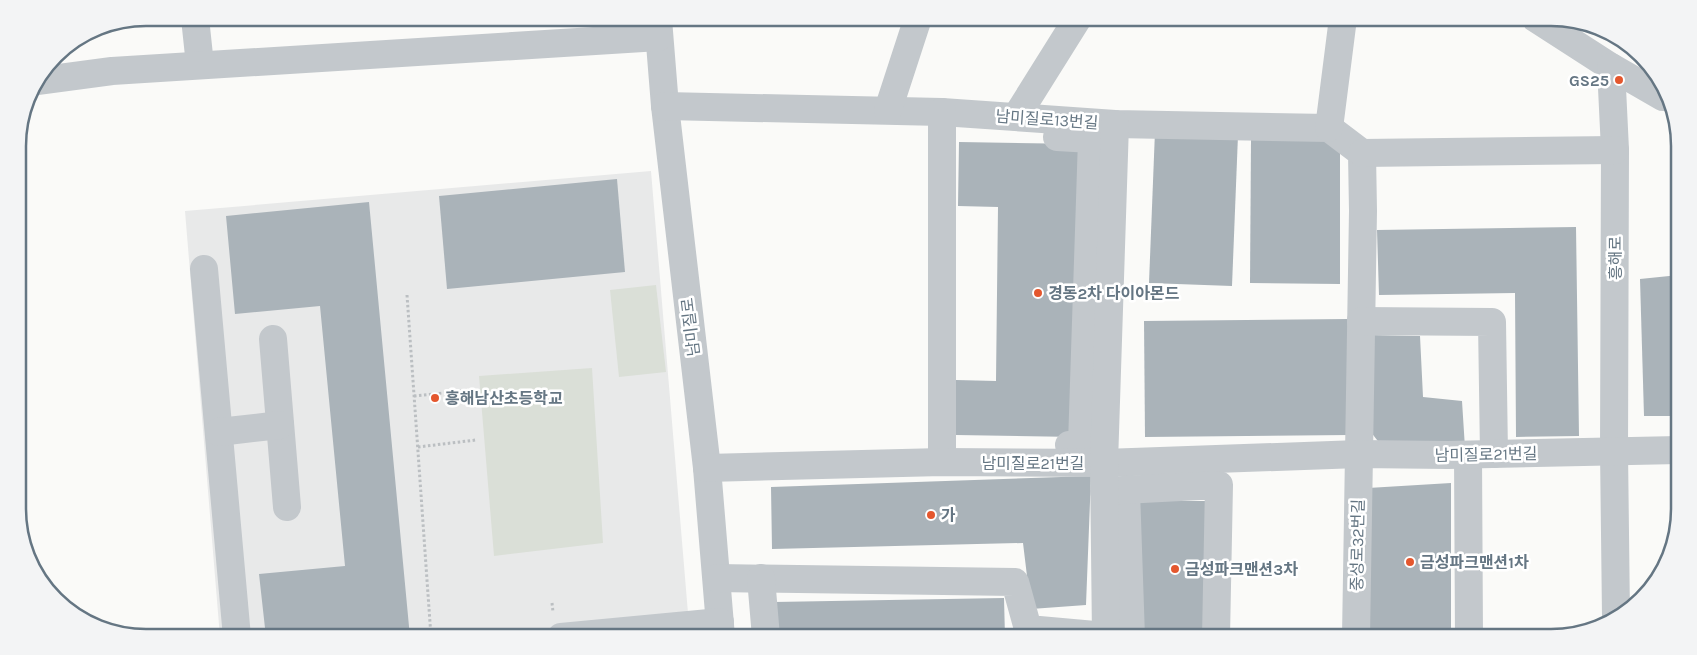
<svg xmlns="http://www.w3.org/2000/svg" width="1697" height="655" viewBox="0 0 1697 655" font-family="Karla,'Noto Sans KR',sans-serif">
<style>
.built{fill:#e8e9e9}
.green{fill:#dadfd7}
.building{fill:#aab3b9}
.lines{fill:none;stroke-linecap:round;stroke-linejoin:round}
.path{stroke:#bbbfc2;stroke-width:3;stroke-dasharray:2.5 2.5;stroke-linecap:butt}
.minor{stroke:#c3c8cc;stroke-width:28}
.poi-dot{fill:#e4572e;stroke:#fff;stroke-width:2}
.labels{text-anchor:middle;stroke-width:5;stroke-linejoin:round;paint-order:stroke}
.poi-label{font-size:16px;font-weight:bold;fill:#657683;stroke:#fff;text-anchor:start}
.street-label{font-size:16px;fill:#657683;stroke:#fff}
.rim{fill:none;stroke:#657683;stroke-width:2.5}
</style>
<rect width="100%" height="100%" fill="#fafaf8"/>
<path class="built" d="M651 171 690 637H220L185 211Z"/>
<g class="green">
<path d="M656 285 666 372 619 377 610 290Z"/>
<path d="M592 368 603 543 494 556 479 376Z"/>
</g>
<g class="building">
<path d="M1155 131 1238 135 1232 286 1149 283Z"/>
<path d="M1251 140H1340V284L1250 283Z"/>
<path d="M959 142 1081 144 1077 437 956 435V380L996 381 998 207 958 206Z"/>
<path d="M617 179 625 272 447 289 439 196Z"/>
<path d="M369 202 410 637H266L259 574 345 566 320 306 235 314 226 216Z"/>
<path d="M1576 227 1579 436 1516 437 1515 293 1379 295 1377 230Z"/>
<path d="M1679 275V416H1644L1640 279Z"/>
<path d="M1348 319 1350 435 1145 437 1144 321Z"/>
<path d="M1366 335 1420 336 1423 397 1462 401 1465 448 1384 449 1367 427Z"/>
<path d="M1091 476 1086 605 1031 609 1023 543 772 549 771 487Z"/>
<path d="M1451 483V635H1369L1368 488Z"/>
<path d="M1140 501H1210L1211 637H1140Z"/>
<path d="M1004 598 1005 637H773L774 602Z"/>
</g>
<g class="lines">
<g class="path">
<path d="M407 295 431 637"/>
<path d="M414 396 471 390"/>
<path d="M418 447 476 440"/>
<path d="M552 603 553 612"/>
</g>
<g class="minor">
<path d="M195 18 200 65"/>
<path d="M1535 18 1611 67 1663 97"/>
<path d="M658 19 665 106 707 468 721 637"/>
<path d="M1611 67 1615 150 1614 450 1616 616"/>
<path d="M37 81 112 71 659 37"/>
<path d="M665 106 942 112 1115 124 1329 128 1362 153 1363 211 1356 637"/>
<path d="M888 110 918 18"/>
<path d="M942 112V462"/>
<path d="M1016 117 1078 18"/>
<path d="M1329 128 1343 18"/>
<path d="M1057 137 1092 139 1082 444 1069 445"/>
<path d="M1362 153 1615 150"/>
<path d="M204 269 237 637"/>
<path d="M1361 321 1492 322 1494 454"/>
<path d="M273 339 287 507"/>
<path d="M219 432 280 425"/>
<path d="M1468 455 1469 637"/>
<path d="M707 468 942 462 1104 463 1359 454 1448 455 1679 450"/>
<path d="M1126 490 1131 637"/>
<path d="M1104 491 1219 485 1216 637"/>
<path d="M717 578 1015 582 1028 629 1106 636"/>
<path d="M761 578 766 637"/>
<path d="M561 637 720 622"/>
<path d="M1106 637 1104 463 1115 124"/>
</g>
</g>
<g class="poi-dot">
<circle cx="1619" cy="80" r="5"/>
<circle cx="1038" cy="293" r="5"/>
<circle cx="435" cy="398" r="5"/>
<circle cx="931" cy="515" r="5"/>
<circle cx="1410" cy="562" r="5"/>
<circle cx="1175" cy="569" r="5"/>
</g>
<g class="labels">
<g class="poi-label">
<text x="1609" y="86" text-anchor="end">GS25</text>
<text x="1048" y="299">경동2차 다이아몬드</text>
<text x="445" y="404">흥해남산초등학교</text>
<text x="941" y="521">가</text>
<text x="1420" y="568">금성파크맨션1차</text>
<text x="1185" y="575">금성파크맨션3차</text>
</g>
<g class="street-label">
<text transform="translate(1047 119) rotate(4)" y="6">남미질로13번길</text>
<text transform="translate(1615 258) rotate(-90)" y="6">흥해로</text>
<text transform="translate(690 327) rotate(-97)" y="6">남미질로</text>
<text transform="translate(1486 454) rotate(-1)" y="6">남미질로21번길</text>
<text x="1033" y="469">남미질로21번길</text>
<text transform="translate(1357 545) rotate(-89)" y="6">중성로32번길</text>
</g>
</g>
<path d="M0 0H1697V655H0ZM146 26H1551A120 120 0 0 1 1671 146V509A120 120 0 0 1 1551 629H146A120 120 0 0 1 26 509V146A120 120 0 0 1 146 26Z" fill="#f3f4f5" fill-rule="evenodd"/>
<path class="rim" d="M146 26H1551A120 120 0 0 1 1671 146V509A120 120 0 0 1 1551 629H146A120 120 0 0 1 26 509V146A120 120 0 0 1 146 26Z"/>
</svg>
